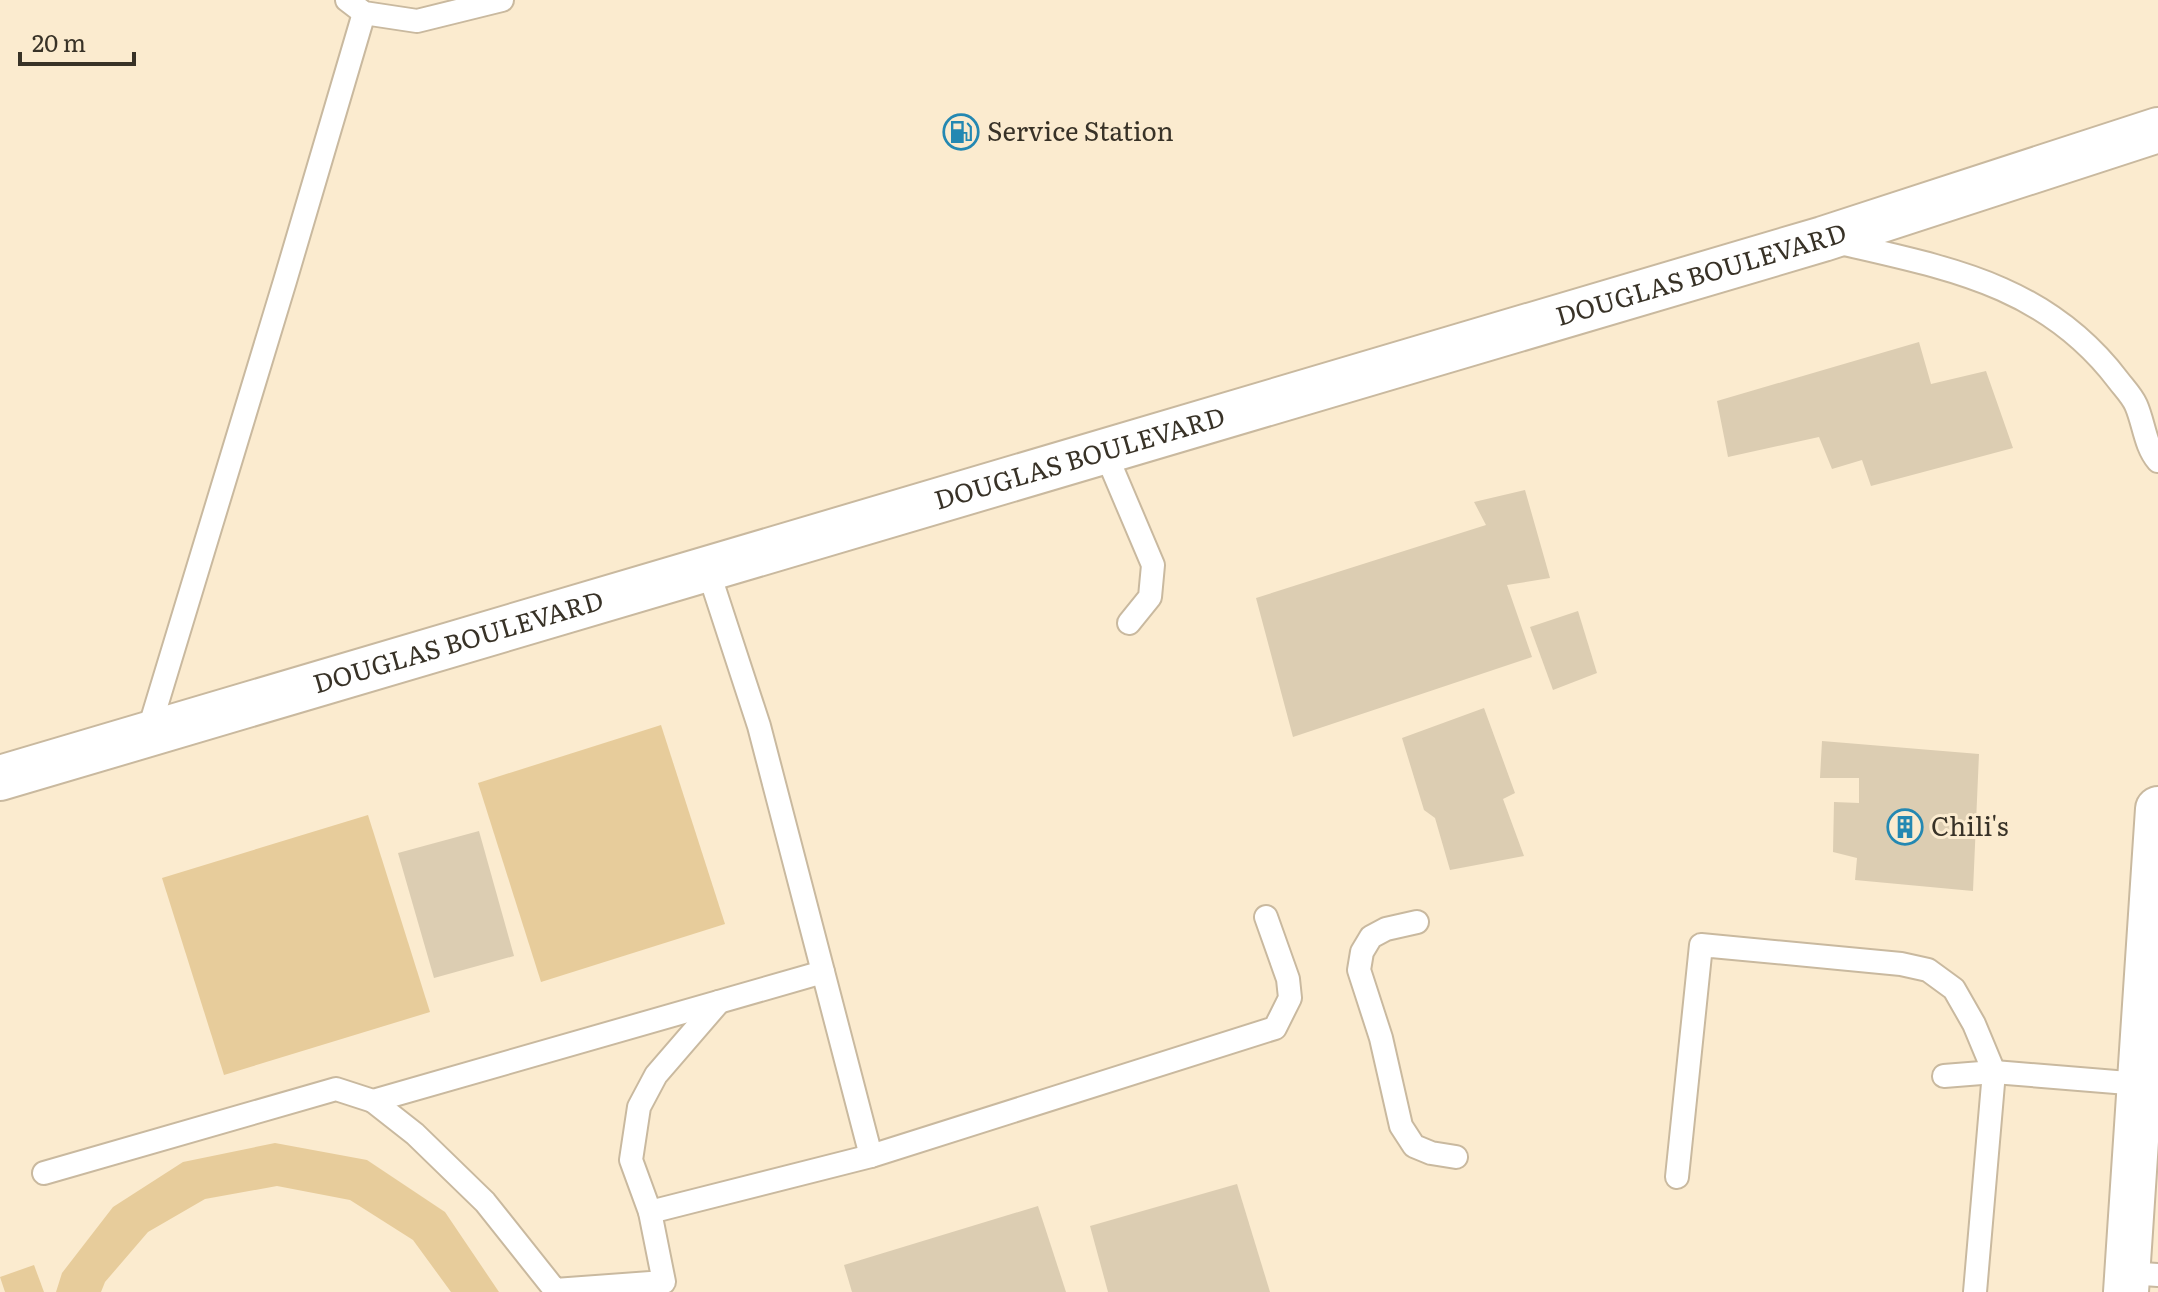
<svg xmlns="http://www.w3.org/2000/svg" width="2158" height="1292" viewBox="0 0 2158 1292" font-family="Literata,serif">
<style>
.garden{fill:#e7cc9b}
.building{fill:#dccdb2}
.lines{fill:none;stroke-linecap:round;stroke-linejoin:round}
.service-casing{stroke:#c9b99f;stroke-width:26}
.tertiary-casing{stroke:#c9b99f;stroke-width:48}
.service{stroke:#fff;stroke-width:22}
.tertiary{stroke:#fff;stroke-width:44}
.labels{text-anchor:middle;stroke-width:6;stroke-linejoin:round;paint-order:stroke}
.poi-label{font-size:26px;fill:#383227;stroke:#fbebcf;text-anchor:start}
.street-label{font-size:26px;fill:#383227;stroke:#fbebcf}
</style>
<rect width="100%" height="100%" fill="#fbebcf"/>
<g class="garden">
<path d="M661 725 725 924 541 982 478 783Z"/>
<path d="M368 815 430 1012 224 1075 162 878Z"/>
<path d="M275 1143 367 1160 445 1212 499 1292H451L413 1240 350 1200 277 1186 205 1199 148 1232 105 1282 101 1292H56L62 1273 113 1207 183 1162Z"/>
<path d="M34 1265 44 1292H5L0 1277Z"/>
</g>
<g class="building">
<path d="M1919 342 1931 384 1986 371 2013 448 1871 486 1862 460 1832 469 1819 437 1728 457 1717 401Z"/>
<path d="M1525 490 1550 578 1507 585 1532 657 1293 737 1256 598 1486 525 1474 502Z"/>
<path d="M1578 611 1597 673 1553 690 1530 627Z"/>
<path d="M1484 708 1515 793 1503 799 1524 856 1450 870 1435 818 1424 810 1402 738Z"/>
<path d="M1822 741 1979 754 1973 891 1855 880 1857 858 1833 852 1834 802 1859 803V778H1820Z"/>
<path d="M479 831 514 956 434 978 398 853Z"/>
<path d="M1237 1184 1270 1292H1108L1090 1226Z"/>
<path d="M1038 1206 1066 1292H852L844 1265Z"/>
</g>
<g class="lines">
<defs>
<g id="service">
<path d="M347 0 364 13 417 21 502 0"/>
<path d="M1836 242C1947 268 2045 284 2118 380 2124 388 2132 396 2136 405 2144 423 2145 446 2158 461"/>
<path d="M1105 452 1153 565 1150 597 1129 623"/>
<path d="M708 570 759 726 871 1156"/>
<path d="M147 736 285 281 364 13"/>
<path d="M1417 922 1386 929 1371 937 1362 952 1359 970 1381 1038 1401 1126 1414 1146 1431 1153 1456 1157"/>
<path d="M1944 1076 1994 1072 2140 1084"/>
<path d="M373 1101 415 1134 485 1202 555 1290 664 1282 650 1212 631 1160 639 1107 656 1075 719 1002"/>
<path d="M44 1173 336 1089 373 1101 823 972"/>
<path d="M1677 1177 1701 945 1901 964 1928 970 1954 989 1974 1024 1994 1072 1975 1292"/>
<path d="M650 1212 871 1156 1275 1028 1290 998 1288 979 1266 917"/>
<path d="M2128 1273 2158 1275"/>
</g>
<g id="tertiary">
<path id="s1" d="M0 778 1823 239 2158 130"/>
<path d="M2126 1292 2158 809"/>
</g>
</defs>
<use href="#service" class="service-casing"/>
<use href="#tertiary" class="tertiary-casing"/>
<use href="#service" class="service"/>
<use href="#tertiary" class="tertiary"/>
</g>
<defs>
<symbol id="fuel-ring" viewBox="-11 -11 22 22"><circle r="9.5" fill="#fbebcf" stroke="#2488b2" stroke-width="1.5"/><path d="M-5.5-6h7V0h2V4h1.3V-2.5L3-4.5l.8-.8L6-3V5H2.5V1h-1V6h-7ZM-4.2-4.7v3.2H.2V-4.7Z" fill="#2488b2"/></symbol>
<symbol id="building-ring" viewBox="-11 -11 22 22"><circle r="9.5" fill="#fbebcf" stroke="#2488b2" stroke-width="1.5"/><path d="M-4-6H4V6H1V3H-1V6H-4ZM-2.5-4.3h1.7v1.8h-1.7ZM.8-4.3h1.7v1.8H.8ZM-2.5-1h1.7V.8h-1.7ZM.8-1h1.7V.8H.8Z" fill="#2488b2"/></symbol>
</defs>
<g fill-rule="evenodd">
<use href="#fuel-ring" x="941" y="112" width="40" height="40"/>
<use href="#building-ring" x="1885" y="807" width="40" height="40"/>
</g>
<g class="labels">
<g class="poi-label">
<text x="987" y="141">Service Station</text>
<text x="1931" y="836">Chili's</text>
</g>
<g class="street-label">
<text dy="9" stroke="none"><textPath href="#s1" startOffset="1774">DOUGLAS BOULEVARD</textPath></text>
<text dy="9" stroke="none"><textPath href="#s1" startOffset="1126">DOUGLAS BOULEVARD</textPath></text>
<text dy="9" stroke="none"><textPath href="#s1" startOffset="478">DOUGLAS BOULEVARD</textPath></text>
</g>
</g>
<path d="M20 52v12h114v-12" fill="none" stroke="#383227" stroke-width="4"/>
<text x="32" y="52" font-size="24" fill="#383227" stroke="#fbebcf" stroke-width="6" paint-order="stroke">20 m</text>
</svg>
